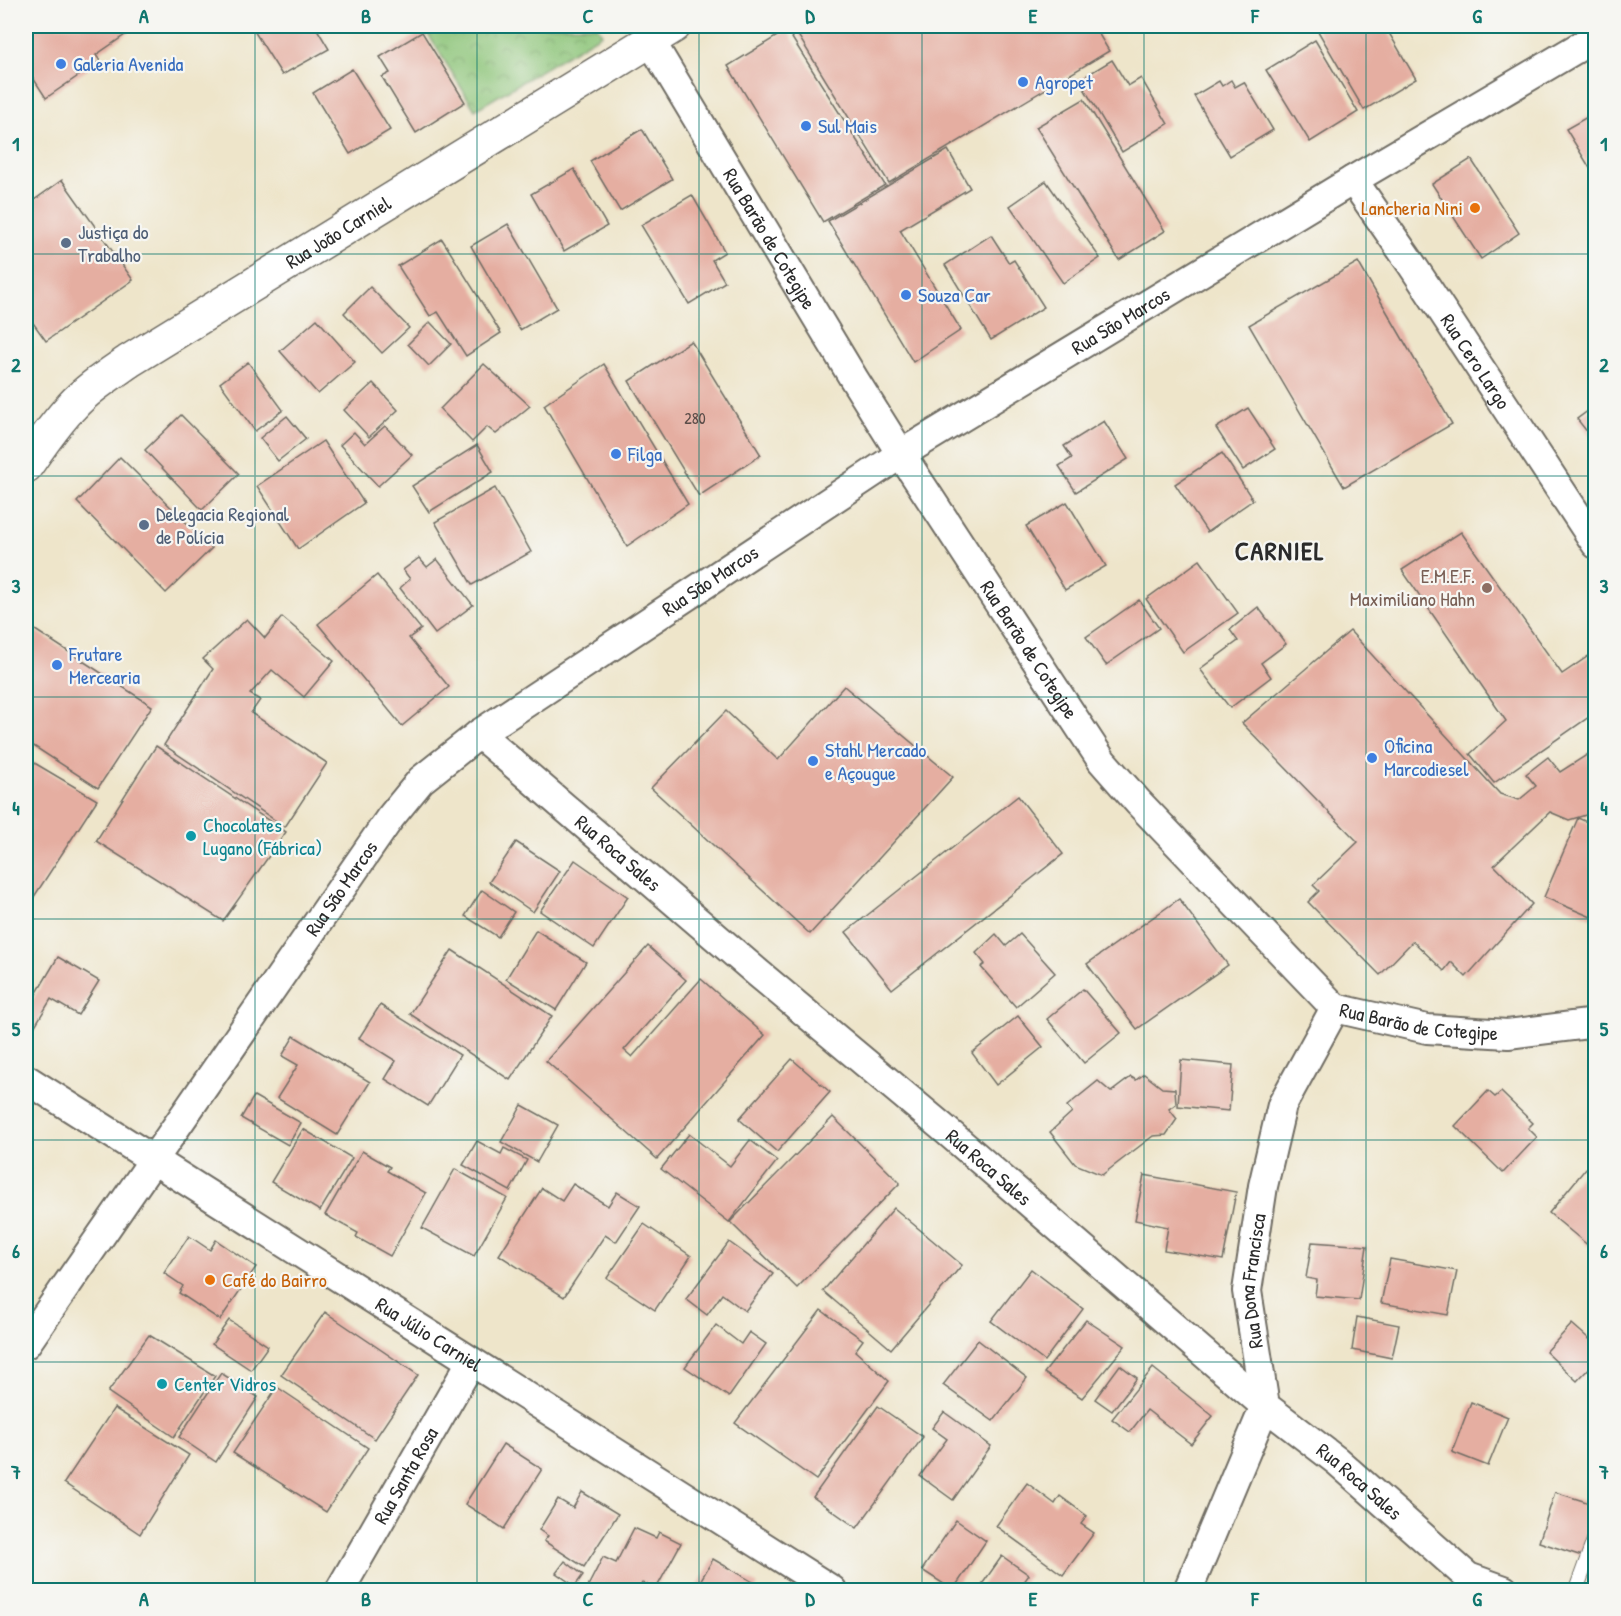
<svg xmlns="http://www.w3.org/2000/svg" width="1621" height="1616" viewBox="0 0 1621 1616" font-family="'Patrick Hand',sans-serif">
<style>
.park{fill:url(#park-crowns);stroke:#5c7852;stroke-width:1.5}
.building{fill:#e5aea1}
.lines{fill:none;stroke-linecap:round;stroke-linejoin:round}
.service-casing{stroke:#6f6c63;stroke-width:16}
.minor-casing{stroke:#6f6c63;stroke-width:32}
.tertiary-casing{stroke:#6f6c63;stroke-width:36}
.service{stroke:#fff;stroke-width:14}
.minor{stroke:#fff;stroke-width:28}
.tertiary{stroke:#fff;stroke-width:33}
.grid{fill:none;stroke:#0f766e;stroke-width:1.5;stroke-opacity:0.55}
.shop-dot{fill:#3f7fe0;stroke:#f6f6f2;stroke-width:2}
.food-dot{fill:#e8710a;stroke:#f6f6f2;stroke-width:2}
.service-dot{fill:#5c6f8a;stroke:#f6f6f2;stroke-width:2}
.education-dot{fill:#8d6e63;stroke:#f6f6f2;stroke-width:2}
.culture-dot{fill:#0f9aa8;stroke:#f6f6f2;stroke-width:2}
.labels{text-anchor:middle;stroke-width:4.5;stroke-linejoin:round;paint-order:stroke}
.number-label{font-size:16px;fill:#5a4c48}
.shop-label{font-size:20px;fill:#366cbe;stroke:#f6f6f2;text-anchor:start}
.food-label{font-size:20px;fill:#c56008;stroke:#f6f6f2;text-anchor:end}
.service-label{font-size:20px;fill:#4e5e75;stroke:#f6f6f2;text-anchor:start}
.street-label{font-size:20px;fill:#2b2b2b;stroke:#f6f6f2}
.education-label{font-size:20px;fill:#785e54;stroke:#f6f6f2;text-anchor:end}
.culture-label{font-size:20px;fill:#0d838f;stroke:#f6f6f2;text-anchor:start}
.district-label{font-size:26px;font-weight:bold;letter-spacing:1.5px;fill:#2b2b2b;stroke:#f6f6f2}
.neatline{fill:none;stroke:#0f766e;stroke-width:2}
.grid-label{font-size:20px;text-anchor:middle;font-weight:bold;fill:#0f766e}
</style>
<defs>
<pattern id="park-crowns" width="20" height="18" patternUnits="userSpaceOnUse" patternTransform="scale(1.5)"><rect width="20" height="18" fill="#8dc579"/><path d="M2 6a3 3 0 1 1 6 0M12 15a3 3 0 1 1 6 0" fill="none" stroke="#73a063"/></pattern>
</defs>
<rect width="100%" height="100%" fill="#f6f6f2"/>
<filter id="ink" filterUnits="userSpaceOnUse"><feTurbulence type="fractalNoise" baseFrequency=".0167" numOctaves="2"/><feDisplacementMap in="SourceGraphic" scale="12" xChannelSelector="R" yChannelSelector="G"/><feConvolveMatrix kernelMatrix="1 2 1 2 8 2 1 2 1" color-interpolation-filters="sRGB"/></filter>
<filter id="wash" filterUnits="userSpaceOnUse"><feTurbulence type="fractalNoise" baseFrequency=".008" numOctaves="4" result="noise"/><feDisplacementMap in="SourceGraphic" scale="24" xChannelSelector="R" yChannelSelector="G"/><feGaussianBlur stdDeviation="1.35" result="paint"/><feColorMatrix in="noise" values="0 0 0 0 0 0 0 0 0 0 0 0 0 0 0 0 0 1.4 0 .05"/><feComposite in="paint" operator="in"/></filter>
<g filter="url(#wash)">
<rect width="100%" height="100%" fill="#eee5ca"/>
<path class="park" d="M423 26H597L602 34 475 110Z"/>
<g id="blocks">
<g class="building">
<path d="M26 26H138L96 55 100 61 46 98 26 67Z"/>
<path d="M251 26H323L317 29 329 49 282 75Z"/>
<path d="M796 26H1094L1109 51 889 183 793 27Z"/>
<path d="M1315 26H1385L1416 79 1364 110Z"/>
<path d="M787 30 885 185 823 222 728 66Z"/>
<path d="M422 32 465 102 416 133 382 77 390 73 380 57Z"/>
<path d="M1315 40 1358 112 1310 142 1266 70Z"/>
<path d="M1112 60 1128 86 1141 78 1168 124 1122 152 1079 80Z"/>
<path d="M352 69 390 130 350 154 313 93Z"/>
<path d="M1231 80 1235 87 1244 82 1273 130 1230 156 1194 96 1219 81 1222 86Z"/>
<path d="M1084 99 1165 231 1119 260 1036 127Z"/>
<path d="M1596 112V178L1566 129Z"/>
<path d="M642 129 672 179 620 211 590 161Z"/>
<path d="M948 150 970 188 900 230 961 330 913 362 828 221Z"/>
<path d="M1471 159 1519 233 1481 259 1432 184Z"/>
<path d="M574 169 607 226 564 251 531 194Z"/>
<path d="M62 180 133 280 46 341 26 313V206Z"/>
<path d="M1046 181 1100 258 1063 283 1010 206Z"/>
<path d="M692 195 725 252 712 260 725 282 689 304 641 225Z"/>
<path d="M508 224 557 308 520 330 471 246Z"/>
<path d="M991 235 1009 263 1014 260 1044 307 991 340 945 265Z"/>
<path d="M442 239 501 333 466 356 438 312 430 316 398 266Z"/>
<path d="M1358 262 1452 424 1344 487 1249 325Z"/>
<path d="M370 287 409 328 382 353 344 313Z"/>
<path d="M317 319 355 362 318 394 280 351Z"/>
<path d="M430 322 451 344 429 366 408 344Z"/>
<path d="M691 341 761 455 699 496 629 381Z"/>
<path d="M248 362 283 410 255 431 220 383Z"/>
<path d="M484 364 530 406 496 434 487 427 472 442 440 409Z"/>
<path d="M604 364 688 504 627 546 544 405Z"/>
<path d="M373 383 398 410 369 437 344 410Z"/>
<path d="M1596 405V443L1577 419Z"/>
<path d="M1248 408 1275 449 1243 470 1216 428Z"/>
<path d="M181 415 239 474 202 510 145 450Z"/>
<path d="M287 416 306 439 278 461 260 438Z"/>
<path d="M1104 421 1128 459 1076 492 1059 466 1072 458 1064 446Z"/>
<path d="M385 426 412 455 378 486 340 445 354 432 365 444Z"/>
<path d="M323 441 364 503 298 549 257 486Z"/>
<path d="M477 445 493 472 429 512 412 486Z"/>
<path d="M1222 453 1253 500 1207 532 1175 484Z"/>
<path d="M120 457 212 548 166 593 77 502Z"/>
<path d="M495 488 531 552 472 585 435 522Z"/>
<path d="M1067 502 1106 566 1065 590 1026 526Z"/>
<path d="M1461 532 1562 674 1596 651V712L1494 783 1470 754 1506 721 1402 570Z"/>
<path d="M419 558 427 567 437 559 473 605 435 634 400 588 410 579 403 570Z"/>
<path d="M1200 560 1238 613 1183 652 1146 599Z"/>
<path d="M377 575 421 629 409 638 449 687 402 726 318 624Z"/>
<path d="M1139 600 1159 628 1106 665 1086 637Z"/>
<path d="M1258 607 1286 644 1261 663 1271 677 1230 708 1200 669 1238 641 1230 630Z"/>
<path d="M282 617 334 661 304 697 272 670 250 694 260 700 251 713 327 763 285 827 164 745 213 669 203 659 247 619 265 638Z"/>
<path d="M26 624 152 706 98 788 26 741Z"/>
<path d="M1350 631 1500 794 1519 800 1536 786 1526 774 1548 757 1560 772 1596 749V812L1569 820 1550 812 1494 865 1532 904 1466 977 1451 962 1444 971 1413 941 1380 975 1308 902 1319 891 1313 885 1358 842 1242 723Z"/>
<path d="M844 686 953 777 810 934 651 788 726 711 778 760Z"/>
<path d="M156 746 286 832 223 921 96 841Z"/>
<path d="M26 758 97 800 26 909Z"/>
<path d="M1018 796 1063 854 892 989 846 932Z"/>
<path d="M1596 812V919L1544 897 1578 818 1591 824Z"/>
<path d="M516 842 560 871 533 912 489 882Z"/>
<path d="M575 860 628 897 594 948 540 911Z"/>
<path d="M482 890 514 912 498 937 465 916Z"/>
<path d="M1179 899 1228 965 1137 1029 1087 964Z"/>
<path d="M536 930 586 962 556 1010 506 979Z"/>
<path d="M996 934 1006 946 1020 934 1055 973 1016 1007 981 967 985 964 976 953Z"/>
<path d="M648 946 686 980 624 1050 632 1057 701 979 765 1035 657 1159 546 1061Z"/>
<path d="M452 950 552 1016 510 1080 410 1014Z"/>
<path d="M58 957 99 981 78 1015 51 999 30 1034 26 1032V1011Z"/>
<path d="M1083 989 1121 1033 1084 1063 1047 1019Z"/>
<path d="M380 1005 460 1055 428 1106 385 1079 396 1061 359 1038Z"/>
<path d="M1018 1016 1043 1047 996 1085 972 1053Z"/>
<path d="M294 1036 370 1082 337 1135 277 1098 298 1065 282 1056Z"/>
<path d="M792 1059 830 1092 777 1152 739 1119Z"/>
<path d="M1181 1060 1233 1065 1229 1111 1178 1106Z"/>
<path d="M1144 1074 1162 1088 1175 1089 1176 1104 1169 1109 1177 1119 1166 1135 1153 1136 1102 1175 1075 1164 1050 1132 1072 1112 1067 1106 1098 1081 1111 1092 1131 1077 1136 1080Z"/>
<path d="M1488 1091 1495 1097 1501 1092 1533 1123 1528 1128 1537 1137 1503 1173 1455 1126Z"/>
<path d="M254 1096 301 1123 288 1145 241 1118Z"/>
<path d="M522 1105 558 1125 537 1162 501 1142Z"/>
<path d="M833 1117 900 1183 797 1288 730 1222Z"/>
<path d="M303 1129 352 1158 320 1211 271 1182Z"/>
<path d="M689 1134 730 1166 750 1140 777 1161 729 1222 661 1169Z"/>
<path d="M477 1141 501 1154 504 1148 527 1160 510 1191 463 1165Z"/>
<path d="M362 1151 390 1167 387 1171 426 1193 390 1256 356 1237 358 1233 325 1215Z"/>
<path d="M1596 1156V1252L1549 1213Z"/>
<path d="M455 1169 507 1198 474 1256 422 1228Z"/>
<path d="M1144 1175 1236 1192 1223 1260 1164 1250 1168 1227 1135 1220Z"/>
<path d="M573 1184 608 1206 617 1192 640 1206 616 1242 605 1235 564 1297 499 1255 542 1188 562 1201Z"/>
<path d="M894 1208 962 1265 891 1349 823 1291Z"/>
<path d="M644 1224 691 1256 655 1310 607 1278Z"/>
<path d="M189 1236 210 1250 216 1240 256 1267 220 1320 179 1293 183 1286 164 1273Z"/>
<path d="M729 1242 773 1274 745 1311 722 1294 707 1315 686 1299Z"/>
<path d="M1312 1242 1367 1246 1359 1300 1315 1296 1317 1280 1306 1278Z"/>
<path d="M1390 1259 1457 1271 1448 1315 1381 1303Z"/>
<path d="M1031 1269 1083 1309 1044 1361 991 1321Z"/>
<path d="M821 1310 863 1340 855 1351 889 1381 816 1480 735 1423Z"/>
<path d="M325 1312 418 1375 375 1439 281 1375Z"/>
<path d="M1357 1317 1399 1325 1392 1358 1352 1350Z"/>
<path d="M229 1320 268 1346 251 1370 212 1344Z"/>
<path d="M1086 1320 1125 1346 1082 1398 1044 1373Z"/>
<path d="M1572 1324 1596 1345V1361L1577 1381 1546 1352Z"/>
<path d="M716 1325 741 1344 749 1332 766 1344 729 1397 685 1367Z"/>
<path d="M149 1335 215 1376 174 1437 108 1392Z"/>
<path d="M978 1340 1027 1378 993 1421 943 1385Z"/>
<path d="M1120 1365 1137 1378 1112 1411 1095 1399Z"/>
<path d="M1153 1368 1213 1416 1191 1444 1147 1410 1130 1432 1112 1419Z"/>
<path d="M221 1373 258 1397 216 1462 179 1437Z"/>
<path d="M277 1387 368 1448 326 1512 233 1453Z"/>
<path d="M1471 1402 1508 1417 1488 1466 1452 1452Z"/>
<path d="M878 1406 923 1437 857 1528 813 1497Z"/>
<path d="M114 1408 189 1455 140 1534 64 1483Z"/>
<path d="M944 1412 991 1446 953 1500 920 1476 947 1439 932 1428Z"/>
<path d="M503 1444 542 1469 504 1529 465 1504Z"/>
<path d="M1027 1483 1055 1504 1060 1496 1087 1516 1081 1524 1094 1533 1063 1575 996 1526Z"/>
<path d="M582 1492 618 1514 584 1567 544 1541 548 1536 539 1530 558 1499 573 1508Z"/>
<path d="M1555 1492 1596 1505V1513L1582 1556 1539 1542Z"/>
<path d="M956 1520 986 1541 953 1590 922 1570Z"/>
<path d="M634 1528 656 1538 659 1532 681 1543 657 1587 642 1583 637 1590H592L587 1588 603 1557 616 1563Z"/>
<path d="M1002 1556 1029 1575 1018 1590H978Z"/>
<path d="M713 1559 758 1585 755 1590H695Z"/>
<path d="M565 1561 583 1575 575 1586 556 1573Z"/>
</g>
</g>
</g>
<g filter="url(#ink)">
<use href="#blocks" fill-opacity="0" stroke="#6f6c63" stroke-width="1.5"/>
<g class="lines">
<defs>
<path id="service" d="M1576 1590 1596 1535"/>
<g id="minor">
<path id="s1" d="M650 40 854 379 901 454 1102 761 1138 802 1335 1008 1427 1029 1508 1034 1596 1023"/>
<path id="s2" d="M1353 180 1410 262 1596 544"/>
<path id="s3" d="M479 734 759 974 941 1126 1265 1406 1337 1461 1468 1577 1504 1590"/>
<path id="s4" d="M26 1079 832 1590"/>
<path id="s5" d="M26 1344 390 818 421 780 479 734 901 454 1353 180 1596 37"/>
<path id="s6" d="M340 1590 471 1362"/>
<path id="s7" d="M1188 1590 1265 1406 1247 1291 1263 1186 1282 1105 1335 1008"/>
</g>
<g id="tertiary">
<path id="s8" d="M26 466C40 446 54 425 71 407 87 389 109 375 129 361L674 26"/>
</g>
</defs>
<use href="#service" class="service-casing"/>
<use href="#minor" class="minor-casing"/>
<use href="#tertiary" class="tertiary-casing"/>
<use href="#service" class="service"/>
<use href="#minor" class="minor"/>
<use href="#tertiary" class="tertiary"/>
</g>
</g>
<path class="grid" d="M255 26V1590M477 26V1590M699 26V1590M922 26V1590M1144 26V1590M1366 26V1590M26 254H1596M26 476H1596M26 697H1596M26 919H1596M26 1140H1596M26 1362H1596"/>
<g class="shop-dot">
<circle cx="61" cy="64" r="6"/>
<circle cx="1023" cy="82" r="6"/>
<circle cx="806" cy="126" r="6"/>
<circle cx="906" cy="295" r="6"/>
<circle cx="616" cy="454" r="6"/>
<circle cx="57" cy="665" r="6"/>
<circle cx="1372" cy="758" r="6"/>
<circle cx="813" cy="761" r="6"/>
</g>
<g class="food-dot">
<circle cx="1475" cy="208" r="6"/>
<circle cx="210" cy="1280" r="6"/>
</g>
<g class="service-dot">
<circle cx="66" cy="243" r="6"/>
<circle cx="144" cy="525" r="6"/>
</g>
<circle class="education-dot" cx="1487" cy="588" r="6"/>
<g class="culture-dot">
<circle cx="191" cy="836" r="6"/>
<circle cx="162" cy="1384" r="6"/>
</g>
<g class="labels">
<g class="number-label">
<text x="695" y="424">280</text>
</g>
<g class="shop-label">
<text x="73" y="71">Galeria Avenida</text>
<text x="1035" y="89">Agropet</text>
<text x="818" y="133">Sul Mais</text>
<text x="918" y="302">Souza Car</text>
<text x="628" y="461">Filga</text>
<text x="69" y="661">Frutare<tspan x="69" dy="23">Mercearia</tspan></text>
<text x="1384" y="753">Oficina<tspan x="1384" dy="23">Marcodiesel</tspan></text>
<text x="825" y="757">Stahl Mercado<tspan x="825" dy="23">e Açougue</tspan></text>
</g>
<g class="food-label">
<text x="1463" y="215">Lancheria Nini</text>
<text x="222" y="1287" text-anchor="start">Café do Bairro</text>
</g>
<g class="service-label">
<text x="78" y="239">Justiça do<tspan x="78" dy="23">Trabalho</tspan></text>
<text x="156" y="521">Delegacia Regional<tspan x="156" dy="23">de Polícia</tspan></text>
</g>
<g class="street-label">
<text dy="7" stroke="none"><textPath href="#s8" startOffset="394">Rua João Carniel</textPath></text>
<text dy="7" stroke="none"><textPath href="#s1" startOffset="232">Rua Barão de Cotegipe</textPath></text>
<text dy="7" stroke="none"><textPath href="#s5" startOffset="1526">Rua São Marcos</textPath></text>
<text dy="7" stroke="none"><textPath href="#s2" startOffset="219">Rua Cero Largo</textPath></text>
<text dy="7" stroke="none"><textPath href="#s5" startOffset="1040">Rua São Marcos</textPath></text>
<text dy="7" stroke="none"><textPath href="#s1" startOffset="718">Rua Barão de Cotegipe</textPath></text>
<text dy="7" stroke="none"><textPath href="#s3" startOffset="183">Rua Roca Sales</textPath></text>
<text dy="7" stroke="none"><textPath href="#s5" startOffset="554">Rua São Marcos</textPath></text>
<text dy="7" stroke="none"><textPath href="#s1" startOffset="1276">Rua Barão de Cotegipe</textPath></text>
<text dy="7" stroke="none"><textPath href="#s3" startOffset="669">Rua Roca Sales</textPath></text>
<text dy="7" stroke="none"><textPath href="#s7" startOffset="326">Rua Dona Francisca</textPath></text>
<text dy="7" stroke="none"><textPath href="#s4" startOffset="477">Rua Júlio Carniel</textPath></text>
<text dy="7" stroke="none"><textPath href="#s6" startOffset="132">Rua Santa Rosa</textPath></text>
<text dy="7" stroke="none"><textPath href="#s3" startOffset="1155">Rua Roca Sales</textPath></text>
</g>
<g class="education-label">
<text x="1475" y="583">E.M.E.F.<tspan x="1475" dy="23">Maximiliano Hahn</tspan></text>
</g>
<g class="culture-label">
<text x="203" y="832">Chocolates<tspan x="203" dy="23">Lugano (Fábrica)</tspan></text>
<text x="174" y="1391">Center Vidros</text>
</g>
<g class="district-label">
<text x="1280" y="560">CARNIEL</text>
</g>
</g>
<rect width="1621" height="1616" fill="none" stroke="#f6f6f2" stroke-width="66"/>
<rect x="33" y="33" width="1555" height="1550" class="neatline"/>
<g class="grid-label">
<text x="144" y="23">A</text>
<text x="366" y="23">B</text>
<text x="588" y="23">C</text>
<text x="810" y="23">D</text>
<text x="1033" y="23">E</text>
<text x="1255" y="23">F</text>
<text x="1477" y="23">G</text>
<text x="16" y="151">1</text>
<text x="1604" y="151">1</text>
<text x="16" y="372">2</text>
<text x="1604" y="372">2</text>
<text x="16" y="593">3</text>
<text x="1604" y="593">3</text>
<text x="16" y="815">4</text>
<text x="1604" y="815">4</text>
<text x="16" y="1036">5</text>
<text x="1604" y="1036">5</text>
<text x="16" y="1258">6</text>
<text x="1604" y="1258">6</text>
<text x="16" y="1479">7</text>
<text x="1604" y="1479">7</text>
<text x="144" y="1606">A</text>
<text x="366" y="1606">B</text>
<text x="588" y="1606">C</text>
<text x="810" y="1606">D</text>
<text x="1033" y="1606">E</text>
<text x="1255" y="1606">F</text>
<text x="1477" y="1606">G</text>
</g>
</svg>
